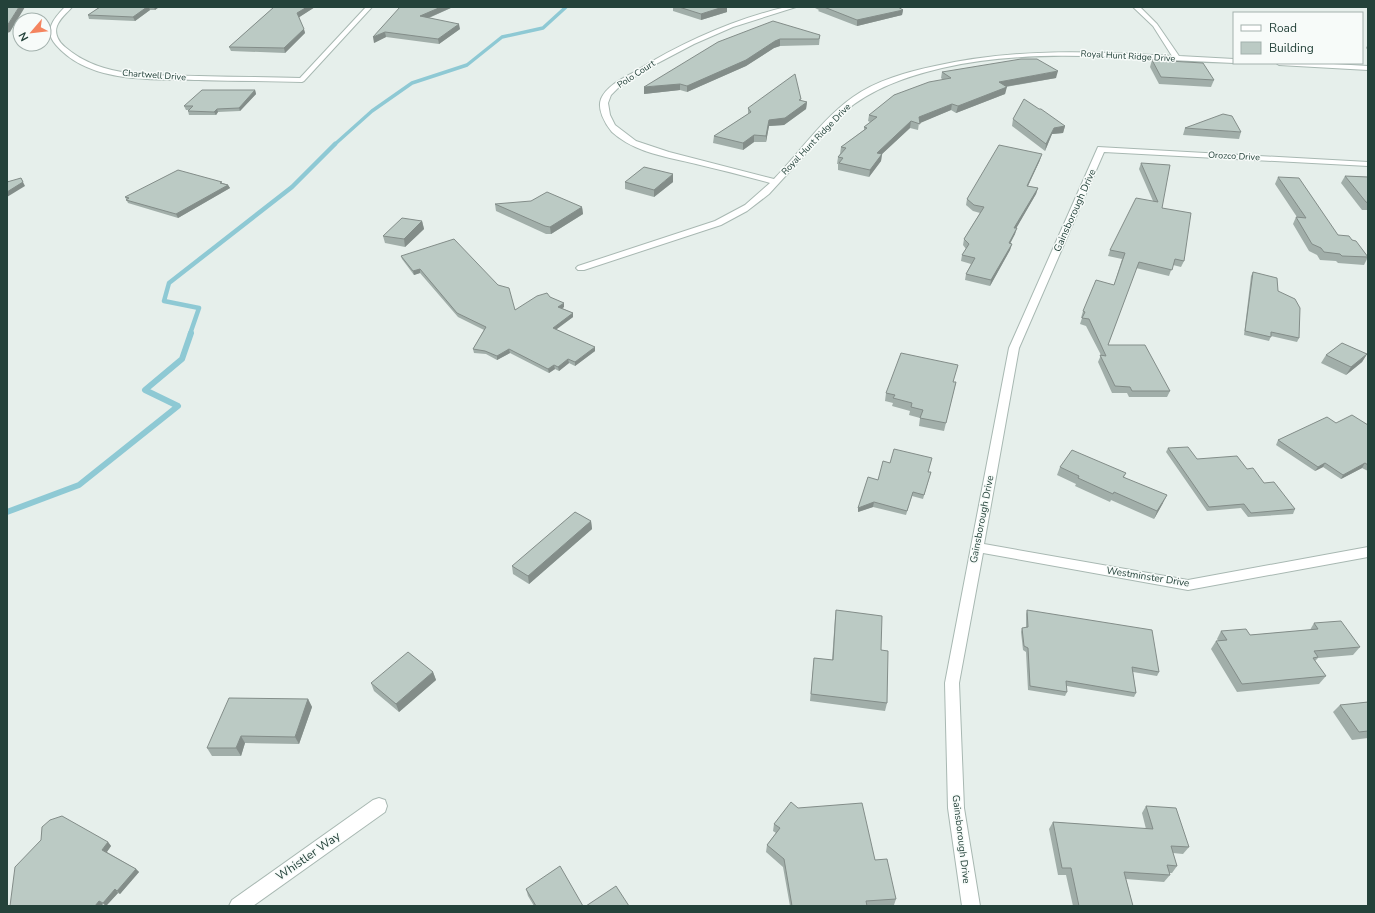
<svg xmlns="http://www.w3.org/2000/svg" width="1375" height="913" viewBox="0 0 1375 913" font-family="'Nunito Sans',sans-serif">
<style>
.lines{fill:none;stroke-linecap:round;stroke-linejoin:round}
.stream-far2{stroke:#8ec9d4;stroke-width:3.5}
.stream-far1{stroke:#8ec9d4;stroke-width:4.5}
.stream{stroke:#8ec9d4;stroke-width:6}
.minor-casing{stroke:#a8b8b2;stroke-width:2}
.minor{fill:#fff;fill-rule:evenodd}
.wall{fill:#a1aea9}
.shaded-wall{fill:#838d89}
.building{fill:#bbcac4;stroke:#838d89}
.labels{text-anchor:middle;stroke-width:3;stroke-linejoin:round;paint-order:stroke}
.far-street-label{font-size:9px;fill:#24423a;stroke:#f7fbf9}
.street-label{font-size:10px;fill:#24423a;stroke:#f7fbf9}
.near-street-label{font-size:12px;fill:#24423a;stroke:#f7fbf9}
</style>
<rect width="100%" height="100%" fill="#e6efeb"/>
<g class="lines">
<path class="stream-far2" d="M334 145 372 111 412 83 467 65 502 37 543 28 566 7"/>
<path class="stream-far1" d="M190 334 199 308 164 301 169 283 292 187 335 144"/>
<path class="stream" d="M7 512 79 485 178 406 145 390 182 359 191 333"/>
<defs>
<g id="minor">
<path d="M65 7H72C67 13 60 18 57 26 54 34 59 42 65 47 102 79 154 75 199 76 233 77 267 77 300 78L366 7H372L304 81 302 82C268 81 233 81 199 80 152 79 90 84 56 45 43 31 54 18 65 7Z"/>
<path d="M786 7H796L733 27 694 44 656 64 620 86 611 95 608 103 610 115 615 125 636 141 669 152 774 179C800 152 822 119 853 97 877 80 907 72 935 66 1014 48 1092 51 1172 56L1153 26 1133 7H1140L1157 24 1179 56 1234 59V63C1137 60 1039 46 942 68 905 77 873 88 844 112L769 194 747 211 721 225 584 270H578L576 268 578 266 715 221 745 205 770 183C745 176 721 170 696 164 668 157 635 153 612 132 605 124 597 109 601 99 607 85 624 78 636 71 683 42 732 20 786 7Z"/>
<path d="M1276 63H1316L1368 66V70L1279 65Z"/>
<path d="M1098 147 1368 162V166L1104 152 1019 348 984 544 1188 580 1368 547V557L1188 590 983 553 959 683 964 808 980 906H962L948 808 945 683 1009 348Z"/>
<path d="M379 798 385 800 387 806 385 812 253 906H229L232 900 373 800Z"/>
</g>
</defs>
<use href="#minor" class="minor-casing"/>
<use href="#minor" class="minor"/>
</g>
<g class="wall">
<path d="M100 7H159L155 10H150L135 21 89 19 88 15Z"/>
<path d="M274 7H315L299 17 305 33 285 53 231 51 229 47Z"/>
<path d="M400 7H453L429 18 460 29 439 44 386 37 374 43Z"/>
<path d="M673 7H727V12L701 20 673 11Z"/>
<path d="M813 7H898L903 10 902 15 857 26 818 11 819 10Z"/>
<path d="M820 35 819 45 780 46 774 48 746 66 687 92 680 90 644 94 718 42Z"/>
<path d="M1368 44V50L1366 48Z"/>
<path d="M1152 60 1214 80 1211 87 1159 84 1150 67Z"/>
<path d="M942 72 1056 78 1006 87 1005 94 956 113 951 110 919 123 918 130 910 128 882 154 881 161 869 177 838 170V164H837L838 157 840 154 841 147 864 130V127L870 122 868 121 869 115 943 80 941 78Z"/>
<path d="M255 90 256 94 240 111 218 112 216 115H189L188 111 190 110H186L184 106Z"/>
<path d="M801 101 807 102 806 109 784 125 769 126 766 142H754L743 150 713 143 714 136 748 114V108Z"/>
<path d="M1013 119 1065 126 1063 133 1052 134 1045 151 1012 126Z"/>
<path d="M1185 128 1241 132 1239 139 1183 135Z"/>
<path d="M1040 160 1028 186 1038 188 1036 194 1016 228 1015 234 1010 244H1012L1010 250 990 286 965 280 966 274 971 264 961 261 962 255 966 249 963 245 964 239 980 213 973 211 966 205 967 199Z"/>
<path d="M1141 163 1162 208 1184 261 1181 267 1173 265 1169 276 1136 268 1108 345 1170 391 1167 397H1129L1127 393H1112L1098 362 1101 355 1086 326 1080 324 1082 318H1081L1083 311 1114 285 1122 259 1108 256 1110 250 1153 201 1139 169Z"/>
<path d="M1345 176 1368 177V210H1362L1341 183Z"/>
<path d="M1278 177 1338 235 1352 240 1368 257 1364 265 1338 263 1336 261 1320 260 1317 255 1309 251 1293 224 1296 217H1297L1275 184Z"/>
<path d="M625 182H673L654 197 625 189Z"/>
<path d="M223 183 228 185 230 188 178 218 128 203 125 197Z"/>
<path d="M495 204 582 207 583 214 551 234H546L496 211Z"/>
<path d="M422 221 424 229 405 247 385 243 383 236Z"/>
<path d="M401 256 515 310 550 297 564 307 562 308 573 313V317L556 329 595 351 575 366 569 363 559 371 555 369 549 373 510 353 497 360 486 354 474 353 473 349 484 330 458 317 420 273 414 275 402 259Z"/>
<path d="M1253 272 1278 291 1299 338 1297 342 1271 336 1269 341 1244 335 1251 276Z"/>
<path d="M1367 354 1362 362 1346 375 1321 363 1326 355Z"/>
<path d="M954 382H956L944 431 919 426 920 418 909 415 910 411 892 406 893 403 885 401 886 393Z"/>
<path d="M1336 423 1368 425V471L1362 468 1341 479 1323 467 1315 471 1276 445 1278 440Z"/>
<path d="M1168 448 1197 459 1247 469 1295 509 1293 514 1248 517 1241 508 1207 511 1166 452Z"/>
<path d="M1060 467 1126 473 1124 477 1163 503 1154 519 1111 500 1110 502 1075 486 1076 484 1057 475Z"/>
<path d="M929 472H931L923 499 912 496 906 515 873 507 858 512 878 480Z"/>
<path d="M591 521 592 529 529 584 513 574 512 566Z"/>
<path d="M836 610 881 650 887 703 885 711 810 701 814 658 832 660 835 618Z"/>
<path d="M1027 610 1159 672 1157 676 1133 672 1136 693 1134 697 1067 686V692L1065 696 1028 690 1026 652 1023 650 1021 632 1022 628H1026V614Z"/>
<path d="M1314 623 1360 647 1353 655 1318 658 1315 661 1326 676 1319 684 1237 692 1211 649 1216 641H1218L1217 639 1221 631 1250 635 1310 630Z"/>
<path d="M433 672 436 680 399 712 374 691 371 683Z"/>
<path d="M308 699 312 707 299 744 245 743 241 756H212L207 748Z"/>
<path d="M1368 702V738L1352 740 1333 712 1340 705Z"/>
<path d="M1146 806 1189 847 1183 854 1173 853 1177 866 1172 873H1169L1170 875 1164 882 1126 879 1133 906H1073L1066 875H1058L1049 829 1053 822 1146 829 1142 813Z"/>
<path d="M798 808 875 860 896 899 894 905 886 906H790L783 867 766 852 767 845 776 833 773 831 774 824Z"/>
<path d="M108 842 111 846 107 852 136 869 139 872 120 894 118 893 106 906 103 904 101 906H10Z"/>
<path d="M526 889 583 906H534L528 896Z"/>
</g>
<g class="shaded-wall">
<path d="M19 7H25L10 32 7 33V26Z"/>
<path d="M147 7H149L150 10 135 21 133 17Z"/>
<path d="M154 7H159L155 10Z"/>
<path d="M307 7H315L298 18 297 13Z"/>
<path d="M441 7H453L421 21 420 16Z"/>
<path d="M723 7H727V12L701 20V14Z"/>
<path d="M903 10 902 15 857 26V20Z"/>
<path d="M459 24 460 29 439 44 438 39Z"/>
<path d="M304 29 305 33 285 53 284 48Z"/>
<path d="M385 32 386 37 374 43 373 37Z"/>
<path d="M780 39V46L774 48 746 66 687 92V86L775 41Z"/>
<path d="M1058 71 1056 78 997 88 999 82Z"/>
<path d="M680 84V90L644 94V87Z"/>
<path d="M1007 87 1005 94 956 113 958 106Z"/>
<path d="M255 90 256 94 240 111 239 108Z"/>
<path d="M807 102 806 109 784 125 769 126 766 142V136L769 120Z"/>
<path d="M952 104 951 110 918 124 919 117Z"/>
<path d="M217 109 218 112 216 115 214 112Z"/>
<path d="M911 121 910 128 882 154 881 161 869 177 870 170 877 153Z"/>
<path d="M1065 126 1063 133 1052 134 1045 151 1046 144 1054 128Z"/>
<path d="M754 135V142L743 150V143Z"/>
<path d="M1042 154 1040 160 1025 192 1027 186Z"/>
<path d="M673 174V182L654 197V190Z"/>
<path d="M21 178 25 186 7 197V192Z"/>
<path d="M228 185 230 188 178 218 176 214Z"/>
<path d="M1038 188 1036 194 1013 234 1014 228Z"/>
<path d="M582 207 583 214 551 234 550 227Z"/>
<path d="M422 221 424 229 405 247 404 239Z"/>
<path d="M1017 228 1015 234 1007 249 1009 243Z"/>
<path d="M1012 244 1010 250 990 286 991 280Z"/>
<path d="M420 269V273L414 275 413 271Z"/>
<path d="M564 303V307L559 311 558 307Z"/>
<path d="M573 313V317L553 332V328Z"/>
<path d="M595 347V351L575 366V362Z"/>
<path d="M509 349 510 353 497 360V356Z"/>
<path d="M1367 354 1362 362 1346 375 1351 367Z"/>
<path d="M568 359 569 363 559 371 558 367Z"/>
<path d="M554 365 555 369 549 373 548 369Z"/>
<path d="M1325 463 1323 467 1315 471 1318 467Z"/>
<path d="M1365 463 1362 468 1341 479 1343 475Z"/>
<path d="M1167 495 1163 503 1154 519 1157 511Z"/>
<path d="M874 502 873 507 858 512V508Z"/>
<path d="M591 521 592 529 529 584 528 576Z"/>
<path d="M433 672 436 680 399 712 396 704Z"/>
<path d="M308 699 312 707 299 744 295 737Z"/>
<path d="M241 736 245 743 241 756 236 748Z"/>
<path d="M108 842 111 846 106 853 102 850Z"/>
<path d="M136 869 139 872 120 894 117 891Z"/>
<path d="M115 889 118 893 106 906 103 903Z"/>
<path d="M99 901 103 904 101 906H95Z"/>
</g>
<g class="building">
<path d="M7 7H19L7 26Z"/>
<path d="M100 7H147L133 17 88 15Z"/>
<path d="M274 7H307L297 13 304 29 284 48 229 47Z"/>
<path d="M400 7H441L420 16 459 24 438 39 385 32 373 37Z"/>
<path d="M679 7H723L701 14Z"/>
<path d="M824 7H898L903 10 857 20Z"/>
<path d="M773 21 820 35 819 39H780L775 41 746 60 687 86 680 84 644 87 718 42Z"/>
<path d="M1021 59H1037L1058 71 999 82 1007 87 958 106 952 104 919 117 920 124 911 121 877 153 882 154 870 170 839 163 843 158 838 157 846 148 841 147 867 128 864 127 877 117 869 115 894 95 929 82 951 78 942 72Z"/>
<path d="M1152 60 1203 63 1214 80 1161 77Z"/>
<path d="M795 74 801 99 799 100 807 102 785 118 769 120 766 136 754 135 743 143 714 136 751 112 748 108Z"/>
<path d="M202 90H255L239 108 217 109 214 112 188 111 193 106H184Z"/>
<path d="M1024 99 1039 109H1041L1065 126 1054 128 1046 144 1013 119Z"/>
<path d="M1223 114 1232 116 1241 132 1185 128Z"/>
<path d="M999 145 1042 154 1027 186 1038 188 1014 228H1017L1009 243 1012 244 991 280 966 274 975 258 962 255 969 244 964 239 984 207 974 205 967 199Z"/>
<path d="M1141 163 1170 165 1162 208 1191 213 1184 261 1175 259 1172 270 1139 262 1108 345H1145L1170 391H1132L1130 387 1115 386 1100 355 1106 356 1089 319 1082 318 1085 312 1083 311 1096 280 1114 285 1125 253 1110 250 1136 198 1158 202Z"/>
<path d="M644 167 673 174 654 190 625 182Z"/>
<path d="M178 170 222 182 220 183 228 185 176 214 126 200 129 198 125 197Z"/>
<path d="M1345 176 1368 177V203L1366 202Z"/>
<path d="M1278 177 1299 178 1338 235 1349 236 1352 240 1356 241 1368 257 1342 256 1340 254 1324 252 1321 248 1312 244 1296 217 1306 218Z"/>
<path d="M21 178 23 182 7 192V182Z"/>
<path d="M547 192 582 207 550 227 545 226 495 204 531 201Z"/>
<path d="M402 218 422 221 404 239 383 236Z"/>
<path d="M454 239 498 285 509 288 515 310 537 296 547 293 550 297 564 303 558 307 573 313 553 328 595 347 575 362 568 359 558 367 554 365 548 369 509 349 497 356 485 351 473 349 486 327 457 313 420 269 413 271 401 256Z"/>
<path d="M1253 272 1277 278 1278 291 1295 299 1300 308 1299 338 1271 332V337L1245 331Z"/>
<path d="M1342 343 1367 354 1351 367 1326 355Z"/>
<path d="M901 353 958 365 953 382H956L946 423 920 418 923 410 911 407 912 403 893 398 895 395 886 393Z"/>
<path d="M1352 415 1368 425V465L1365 463 1343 475 1325 463 1318 467 1278 440 1327 417 1336 423Z"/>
<path d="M1188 447 1197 459 1237 456 1247 469 1253 468 1264 483 1274 482 1295 509 1251 513 1244 504 1209 507 1168 448Z"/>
<path d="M894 449 932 458 928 472H931L924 495 913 492 907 511 874 502 858 508 868 477 878 480 883 461 890 463Z"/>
<path d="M1072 450 1126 473 1123 477 1167 495 1157 511 1114 492 1113 494 1078 478 1079 476 1060 467Z"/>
<path d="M575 512 591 521 528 576 512 566Z"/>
<path d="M836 610 882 616 881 650 888 651 887 703 811 694 814 658 833 660Z"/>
<path d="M1027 610 1152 630 1159 672 1132 667 1136 693 1066 681 1067 692 1030 686 1028 648 1024 646 1022 628 1028 627Z"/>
<path d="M1341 621 1360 647 1314 651 1318 657 1313 658 1326 676 1242 684 1216 641 1227 640 1221 631 1246 629 1250 635 1318 629 1314 623Z"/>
<path d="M408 652 433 672 396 704 371 683Z"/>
<path d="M229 698 308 699 295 737 241 736 236 748H207Z"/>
<path d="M1368 702V731L1359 732 1340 705Z"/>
<path d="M791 802 798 808 862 803 875 860 887 859 896 899 866 901 867 906H792L784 859 767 845 780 828 774 824Z"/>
<path d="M1146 806 1176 808 1189 847 1171 846 1177 866 1167 865 1170 875 1124 872 1133 906H1079L1071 868H1062L1053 822 1153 829Z"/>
<path d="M62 816 108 842 102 850 136 869 117 891 115 889 103 903 99 901 95 906H10L15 867 41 840 42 827 50 820Z"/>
<path d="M560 866 583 906H536L526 889Z"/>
<path d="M616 886 629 906H586Z"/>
</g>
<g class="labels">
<g class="far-street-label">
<text transform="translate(1128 56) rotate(3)" y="3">Royal Hunt Ridge Drive</text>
<text transform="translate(636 74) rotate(-33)" y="3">Polo Court</text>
<text transform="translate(154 75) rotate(4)" y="3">Chartwell Drive</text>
<text transform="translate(816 139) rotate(-46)" y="3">Royal Hunt Ridge Drive</text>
<text transform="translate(1234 156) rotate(3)" y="3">Orozco Drive</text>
</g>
<g class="street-label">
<text transform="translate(1074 210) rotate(-66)" y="4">Gainsborough Drive</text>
<text transform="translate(981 519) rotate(-79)" y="4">Gainsborough Drive</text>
<text transform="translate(1148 576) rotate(9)" y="4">Westminster Drive</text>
<text transform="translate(962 839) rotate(83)" y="4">Gainsborough Drive</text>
</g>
<g class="near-street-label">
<text transform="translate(308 856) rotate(-35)" y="4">Whistler Way</text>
</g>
</g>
<rect width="1375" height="913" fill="none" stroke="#24423a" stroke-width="16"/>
<rect x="1233" y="12" width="130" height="52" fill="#f7fbf9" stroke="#a3b1ad"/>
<rect x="1241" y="25" width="20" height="6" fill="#ffffff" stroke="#a3b1ad"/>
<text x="1269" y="32" font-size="12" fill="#24423a">Road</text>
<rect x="1241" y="42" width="20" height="12" fill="#bbcac4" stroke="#a3b1ad"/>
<text x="1269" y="52" font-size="12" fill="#24423a">Building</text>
<g transform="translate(32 32) rotate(242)"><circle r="19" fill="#f7fbf9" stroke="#a3b1ad"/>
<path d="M0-3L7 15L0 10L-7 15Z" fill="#f4845f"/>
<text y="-6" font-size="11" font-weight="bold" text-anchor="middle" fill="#24423a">N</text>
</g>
</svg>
